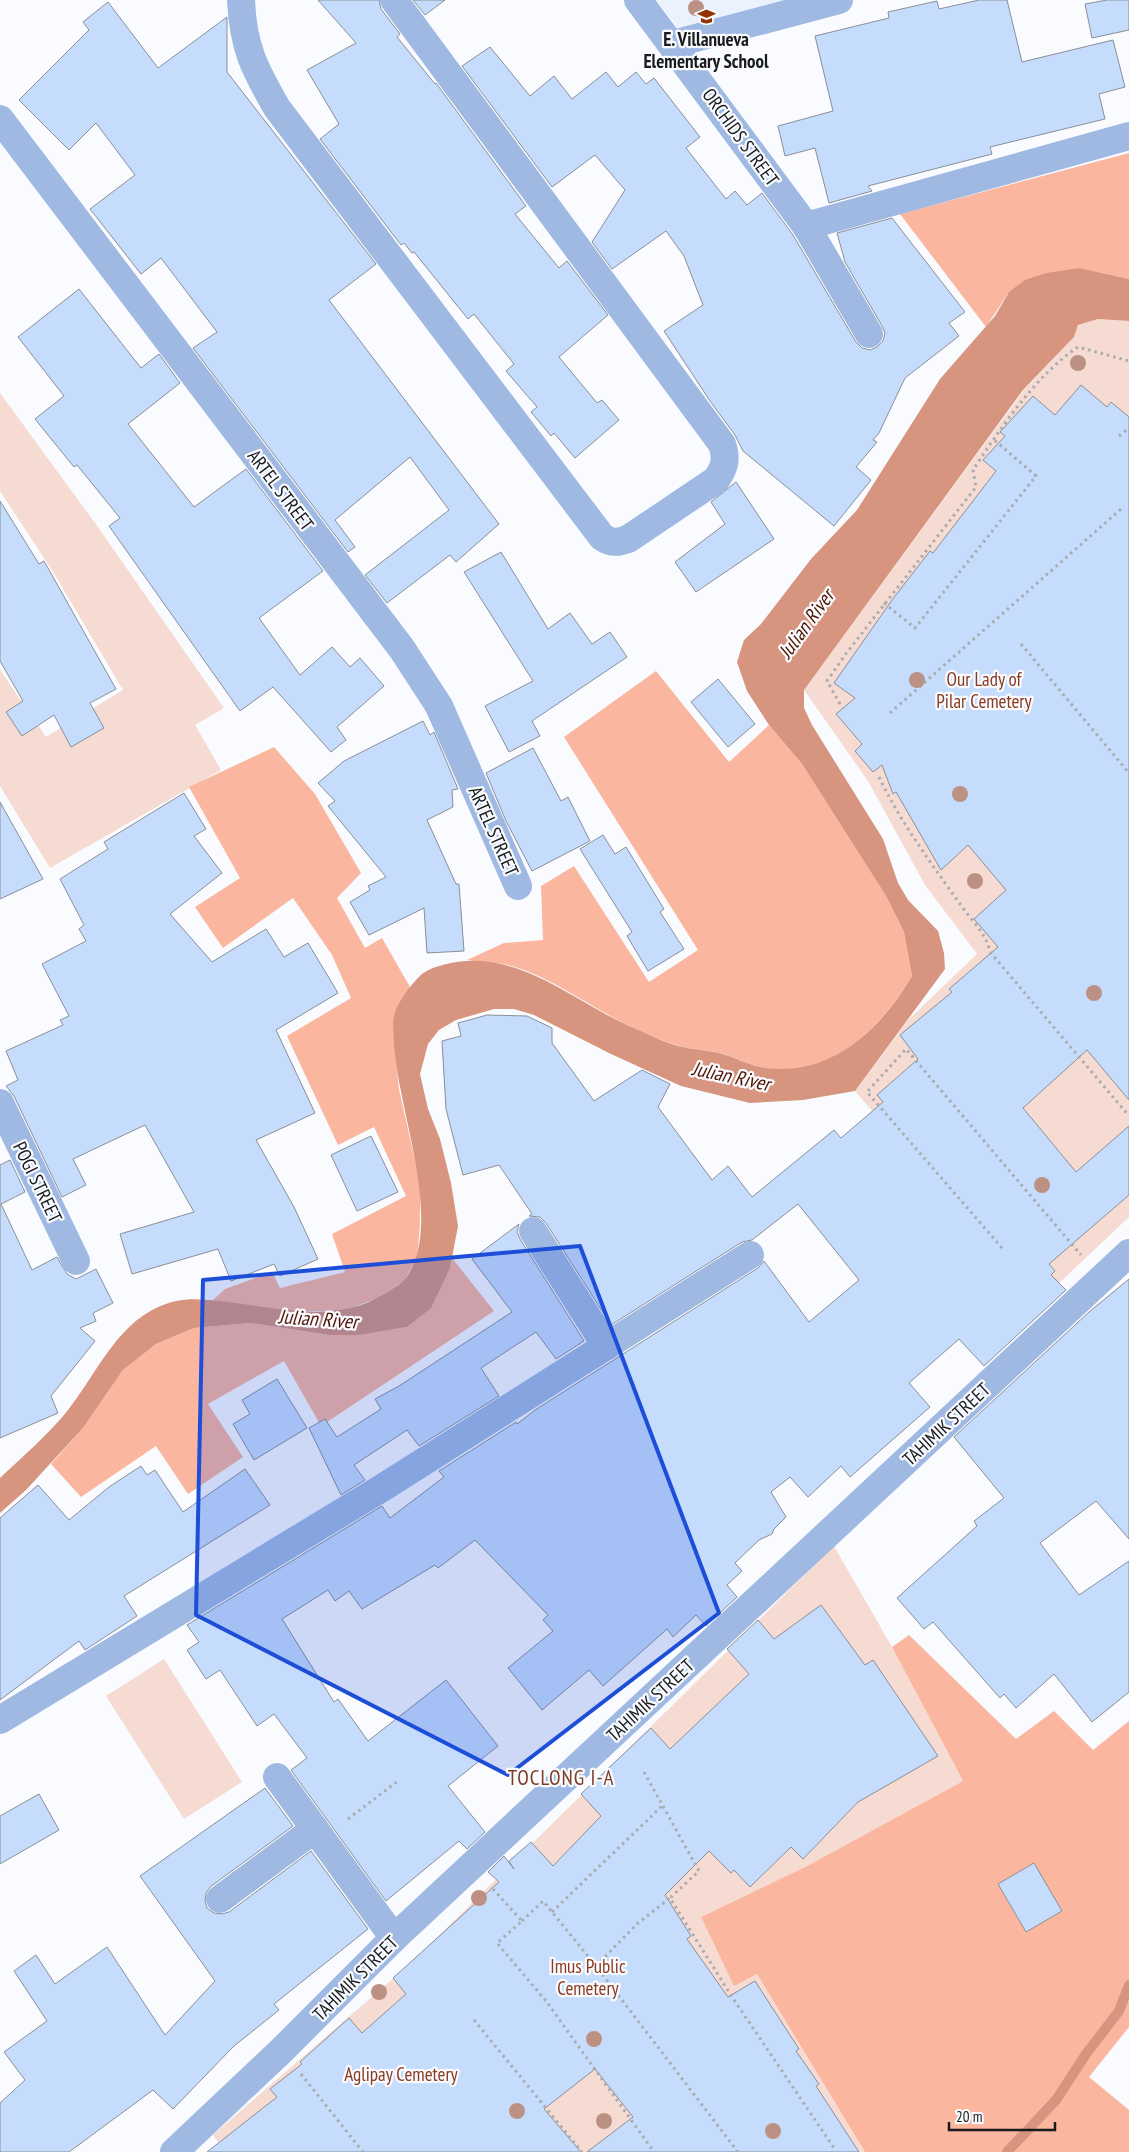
<svg xmlns="http://www.w3.org/2000/svg" width="1129" height="2152" viewBox="0 0 1129 2152" font-family="'PT Sans Narrow',sans-serif">
<style>
.built{fill:#eaf2fe}
.green{fill:#f6dbd2}
.forest{fill:#fbb69f}
.water{fill:#d7947e}
.lines{fill:none;stroke-linecap:round;stroke-linejoin:round}
.stream{stroke:#d7947e;stroke-width:10}
.building{fill:#c6dcfd;stroke:#8a8f97}
.path{stroke:#a9abaf;stroke-width:3;stroke-dasharray:2.5 4;stroke-linecap:butt}
.street{stroke:#9fb9e3;stroke-width:28}
.tree{fill:#bc9183}
.marked{fill:#1d4ed8;fill-opacity:0.2;stroke:#1d4ed8;stroke-width:4;stroke-linejoin:round}
.labels{text-anchor:middle;stroke-width:4.5;stroke-linejoin:round;paint-order:stroke}
.poi-label{font-size:19px;font-weight:bold;fill:#181a1d;stroke:#f9fbff}
.street-label{font-size:19px;fill:#181a1d;stroke:#f9fbff}
.park-label{font-size:19px;fill:#8a3a1e;stroke:#f9fbff}
.water-label{font-size:20px;font-style:italic;fill:#501500;stroke:#f9fbff}
.quarter-label{font-size:21px;letter-spacing:1px;fill:#7e3b24;stroke:#f9fbff}
</style>
<rect width="100%" height="100%" fill="#f9fbff"/>
<path class="built" d="M656 0H803L682 33Z"/>
<g class="green">
<path d="M1098 319 1129 321V1217L1038 1303 855 1091 909 1019 977 954 925 885 868 781 804 690 1024 390 1074 337 1078 325Z"/>
<path d="M0 393 95 523 224 708 195 725 221 770 50 868 0 786V670L46 737 123 690 52 570 0 491Z"/>
<path d="M834 1546 892 1647 963 1781 807 1866 701 1917 734 1985 757 1974 865 2152H226L213 2135 412 1962Z"/>
<path d="M164 1659 242 1782 184 1819 106 1696Z"/>
</g>
<g class="forest">
<path d="M1129 153V279L1080 268 1009 292 986 327 900 214Z"/>
<path d="M656 671 729 762 769 725 802 764 886 896 904 932 912 976C880 1029 831 1078 764 1068 750 1066 737 1058 724 1054 709 1050 691 1050 676 1045 661 1041 645 1033 630 1026 591 1008 551 976 508 965 495 962 480 962 467 960L504 943 543 940 541 886 574 866 649 982 698 950 564 737Z"/>
<path d="M274 747 315 794 361 873 337 898 365 948 382 938 410 987 394 1014 395 1051 399 1089 420 1183V1225L417 1258 404 1281 376 1299 342 1311H287L213 1300 225 1289 272 1272 280 1288 345 1272 332 1234 406 1196 374 1127 338 1145 287 1036 351 998 332 955 293 898 223 948 195 907 240 878 189 787Z"/>
<path d="M452 1258 494 1311 321 1426 284 1361 208 1404 243 1457 188 1494 156 1446 81 1497 51 1464 83 1428 123 1370 156 1344 194 1328 250 1323 329 1335H360L407 1327 450 1268Z"/>
<path d="M909 1635 1016 1739 1054 1711 1093 1750 1129 1721V2027L1089 2077 1129 2110V2152H865L757 1974 734 1986 701 1917 807 1866 963 1781 892 1647Z"/>
</g>
<path class="water" d="M1080 268 1129 279V321L1098 319 1078 325 1074 337 1023 390 804 690V708L812 725 883 839 898 883 908 900 938 931 944 953 945 969 855 1091 803 1100 750 1103 681 1086 611 1054 534 1015 514 1009H494L456 1020 439 1030 428 1044 420 1074 428 1109 440 1139 451 1183 458 1226 450 1268 431 1308 407 1327 360 1335H329L250 1323 194 1328 156 1344 123 1370 83 1428 26 1490 0 1513V1478C21 1458 50 1433 68 1410 100 1370 120 1314 176 1301 195 1297 218 1301 237 1303 285 1310 341 1322 384 1294 391 1289 401 1285 406 1278 445 1223 397 1108 394 1043 394 1035 392 1024 394 1016 396 1004 415 978 425 972 433 967 442 965 451 963 520 949 575 1003 634 1028 648 1034 663 1042 678 1046 694 1050 710 1050 726 1055 738 1059 751 1066 765 1068 831 1077 881 1029 912 976L904 932 886 896 802 764 769 725 747 691 737 662 744 640 761 624 811 559 857 510 940 379 995 316 1009 292 1025 280 1046 273Z"/>
<g class="lines">
<path class="stream" d="M1007 2152 1056 2100 1086 2054 1119 2011 1129 1985"/>
</g>
<g class="building">
<path d="M318 0H379L381 9 400 34 397 37 435 84 436 83 526 206 515 214 559 268 567 261 608 315 559 357 597 403 602 400 619 420 575 458 554 433 551 436 531 412 537 407 506 371 514 364 474 314 468 319 414 252 412 253 404 243 401 245 320 139 339 124 307 70 356 43Z"/>
<path d="M413 0H445L425 15Z"/>
<path d="M979 0H1007L1022 62 1113 40 1125 87 1099 94 1105 119 990 147 992 154 868 186 872 191 829 203 815 148 785 156 778 126 833 111 815 36 889 18 888 12 937 1 939 9Z"/>
<path d="M1107 0H1129V30L1092 38 1085 4Z"/>
<path d="M108 2 158 68 227 17V72L376 264 329 300 499 524 456 562 450 555 387 603 365 575 449 510 410 457 335 520 355 547 348 552 193 348 217 332 161 258 141 274 90 209 135 175 96 123 69 150 19 100 89 30 83 22Z"/>
<path d="M490 47 530 96 554 76 572 99 606 72 618 87 636 72 646 84 654 78 700 137 686 148 726 199 735 191 747 205 762 193 793 235 856 342 862 348 870 350 877 347 883 341 885 333 882 326 845 262 837 233 892 218 965 312 949 323 959 336 905 378 879 433 873 440 877 442 856 467 871 480 834 526 743 451 735 435 710 401 664 331 703 305 684 256 666 231 612 269 592 242 625 190 595 155 552 187 462 66Z"/>
<path d="M79 289 141 368 159 354 180 383 128 424 194 507 246 469 323 571 259 618 300 675 332 647 350 667 360 658 384 686 337 727 346 740 331 752 273 687 240 711 109 526 120 518 77 465 74 467 35 419 64 396 18 337Z"/>
<path d="M1081 385 1107 407 1111 402 1129 417V1100L1087 1050 1023 1108 1076 1172 1129 1126V1195L1049 1264 1055 1271 1051 1275 1066 1290 984 1366 959 1339 909 1383 930 1407 850 1477 841 1466 808 1497 790 1477 771 1492 786 1517 774 1529 772 1534 759 1540 735 1563 742 1571 727 1585 737 1597 706 1626 696 1615 673 1637 667 1629 603 1686 589 1670 542 1710 508 1668 553 1631 543 1620 548 1615 475 1540 438 1568 435 1565 362 1609 349 1591 335 1601 328 1590 282 1619 334 1702 338 1699 368 1741 446 1680 498 1746 448 1786 485 1832 467 1849 459 1841 386 1901 291 1770 307 1758 274 1714 257 1726 220 1670 206 1679 187 1650 199 1642 187 1625 382 1506 390 1518 444 1477 439 1471 516 1422 517 1424 535 1410 758 1268 764 1261 809 1322 859 1280 798 1204 752 1240 742 1242 611 1325 546 1223 540 1217 529 1216 532 1214 499 1165 463 1175 446 1109 442 1041 461 1036 458 1023 487 1015 527 1016 552 1028V1043L594 1101 642 1070 670 1084 658 1107 712 1180 728 1166 752 1197 834 1130 841 1138 883 1102 877 1095 918 1059 900 1035 952 992 949 989 998 947 974 919 1006 890 968 845 941 870 896 792 893 794 882 765 873 772 855 751 862 744 836 714 855 698 834 683 892 600 930 551 933 553 996 471 983 460 1005 436 1000 432 1033 396 1055 415Z"/>
<path d="M736 482 774 539 696 592 675 562 725 524 711 502Z"/>
<path d="M0 501 39 564 44 561 116 689 90 703 104 728 71 747 54 715 22 736 6 712 23 701 0 661Z"/>
<path d="M501 552 548 629 570 613 592 644 610 632 627 657 532 721 540 736 509 752 485 706 533 681 464 572Z"/>
<path d="M718 679 755 724 728 747 691 702Z"/>
<path d="M423 721 430 735 434 732 458 789 452 790 453 807 427 820 456 884H459L464 951 427 953 424 908 369 935 350 902 370 890 368 886 386 877 328 806 335 801 318 783 344 761Z"/>
<path d="M533 748 561 801 568 797 590 841 532 871 506 821 486 773Z"/>
<path d="M184 793 206 829 194 836 222 873 170 914 212 962 266 929 284 957 308 943 338 993 276 1030 315 1113 256 1140 294 1207 318 1259 280 1276 274 1264 231 1281 218 1249 132 1274 120 1234 194 1212 145 1125 73 1159 86 1185 62 1197 14 1096 6 1086 18 1080 6 1051 63 1025 60 1020 69 1016 42 964 86 941 79 929 84 925 60 879 108 849 104 842Z"/>
<path d="M0 802 43 879 0 899Z"/>
<path d="M603 835 615 854 626 847 664 909 660 912 684 949 648 971 627 936 632 932 580 849Z"/>
<path d="M371 1136 398 1192 357 1211 331 1155Z"/>
<path d="M10 1160 25 1192 1 1204 32 1270 57 1257 67 1274 76 1279 96 1269 113 1303 93 1313 96 1321 80 1328 95 1341 51 1396 58 1413 0 1438V1165Z"/>
<path d="M519 1224 517 1232 520 1239 584 1341 556 1359 536 1332 481 1368 499 1396 419 1446 407 1430 354 1465 365 1480 341 1495 309 1428 325 1419 337 1437 381 1409 375 1399 399 1386 512 1312 472 1259Z"/>
<path d="M1129 1279V1539L1096 1501 1040 1543 1079 1595 1129 1561V1692L1092 1722 1054 1674 1016 1708 1004 1694 1000 1698 933 1622 924 1629 897 1598 977 1526 974 1521 1004 1498 954 1437 1089 1312Z"/>
<path d="M277 1379 307 1428 254 1460 233 1424 250 1414 242 1400Z"/>
<path d="M141 1466 147 1475 155 1470 183 1512 245 1469 270 1505 124 1596 137 1616 85 1650 79 1641 0 1700V1518L38 1485 69 1520 109 1487Z"/>
<path d="M821 1605 865 1665 873 1660 938 1756 858 1802 803 1859 791 1847 750 1887 734 1870 731 1873 709 1851 665 1895 691 1936 687 1939 728 1997 755 1981 799 2049 796 2051 819 2084 816 2086 859 2152H587L633 2117 595 2069 544 2109 581 2152H207L277 2097 270 2089 302 2064 300 2062 349 2018 362 2033 406 1994 393 1978 499 1882 488 1872 504 1856 514 1869 509 1861 531 1842 553 1866 601 1816 581 1794 651 1728 670 1749 749 1674 727 1649 758 1620 774 1639Z"/>
<path d="M265 1788 293 1826 210 1887 206 1893 205 1901 207 1908 214 1913 222 1914 229 1912 311 1851 368 1929 274 2004 279 2010 234 2046 173 2109 153 2090 69 2152H0V2103L25 2080 4 2052 47 2021 14 1971 36 1955 55 1984 107 1947 165 2035 215 1981 140 1876Z"/>
<path d="M39 1794 59 1830 0 1864V1816Z"/>
<path d="M1034 1863 1062 1911 1026 1932 998 1884Z"/>
</g>
<g class="lines">
<g class="path">
<path d="M1119 436 1129 428"/>
<path d="M884 603 915 628 1036 476 993 439"/>
<path d="M1021 644 1129 773"/>
<path d="M840 704 827 681 845 655 976 487 973 470C1000 429 1036 375 1078 347L1129 361"/>
<path d="M890 713 1121 509"/>
<path d="M879 777C901 823 931 863 960 904 971 920 986 933 990 952L1129 1116"/>
<path d="M1002 1248 867 1092 906 1049 1081 1255"/>
<path d="M644 1772 699 1871 670 1898"/>
<path d="M348 1819 398 1781"/>
<path d="M493 1889 522 1921 497 1943 546 2001 654 2152"/>
<path d="M552 1912 662 1806"/>
<path d="M522 1921 543 1901 596 1966 738 2152"/>
<path d="M596 1966 638 1923 670 1898 732 1997 834 2148"/>
<path d="M474 2020 582 2152"/>
<path d="M301 2074 363 2152"/>
</g>
<g class="street">
<path d="M241 0C243 47 254 68 277 108L602 537C611 543 617 543 628 539L716 480C725 467 727 459 722 444L394 0"/>
<path d="M638 0 806 226 869 334"/>
<path d="M673 44 839 0"/>
<path d="M0 119 402 649 439 706 518 886"/>
<path d="M806 226 1129 136"/>
<path d="M0 1103 76 1261"/>
<path d="M533 1231 606 1346"/>
<path d="M0 1720 382 1488 750 1255"/>
<path d="M277 1777 394 1938"/>
<path d="M220 1899 315 1829"/>
<path d="M174 2152 282 2050 394 1938 1129 1253"/>
</g>
</g>
<g class="tree">
<circle cx="696" cy="8" r="8"/>
<circle cx="1078" cy="363" r="8"/>
<circle cx="917" cy="680" r="8"/>
<circle cx="960" cy="794" r="8"/>
<circle cx="975" cy="881" r="8"/>
<circle cx="1094" cy="993" r="8"/>
<circle cx="1042" cy="1185" r="8"/>
<circle cx="479" cy="1898" r="8"/>
<circle cx="379" cy="1992" r="8"/>
<circle cx="594" cy="2039" r="8"/>
<circle cx="517" cy="2111" r="8"/>
<circle cx="604" cy="2121" r="8"/>
<circle cx="773" cy="2131" r="8"/>
</g>
<path class="marked" d="M580 1246 719 1613 508 1775 196 1615 203 1280Z"/>
<defs>
<symbol id="school-bare" viewBox="-9 -9 18 18"><path d="M0-5L7-2L0 1L-7-2ZM-4 1L0 2.5L4 1V4Q0 6-4 4Z" fill="#963103" stroke="#f9fbff" stroke-width="2.5" paint-order="stroke"/></symbol>
</defs>
<g fill-rule="evenodd">
<use href="#school-bare" x="694" y="4" width="25" height="25"/>
</g>
<g class="labels">
<g class="poi-label">
<text x="706" y="46">E. Villanueva<tspan x="706" dy="22">Elementary School</tspan></text>
</g>
<g class="street-label">
<text transform="translate(741 137) rotate(54)" y="7">ORCHIDS STREET</text>
<text transform="translate(281 490) rotate(53)" y="7">ARTEL STREET</text>
<text transform="translate(494 831) rotate(66)" y="7">ARTEL STREET</text>
<text transform="translate(38 1182) rotate(64)" y="7">POGI STREET</text>
<text transform="translate(946 1424) rotate(-43)" y="7">TAHIMIK STREET</text>
<text transform="translate(650 1700) rotate(-43)" y="7">TAHIMIK STREET</text>
<text transform="translate(355 1978) rotate(-45)" y="7">TAHIMIK STREET</text>
</g>
<g class="park-label">
<text x="984" y="686">Our Lady of<tspan x="984" dy="22">Pilar Cemetery</tspan></text>
<text x="588" y="1973">Imus Public<tspan x="588" dy="22">Cemetery</tspan></text>
<text x="401" y="2081">Aglipay Cemetery</text>
</g>
<g class="water-label">
<text transform="translate(806 624) rotate(-54)" y="7">Julian River</text>
<text transform="translate(731 1076) rotate(12)" y="7">Julian River</text>
<text transform="translate(318 1319) rotate(4)" y="7">Julian River</text>
</g>
<g class="quarter-label">
<text x="561" y="1785">TOCLONG I-A</text>
</g>
</g>
<path d="M949 2122v8h106v-8" fill="none" stroke="#181a1d" stroke-width="2.5"/>
<text x="956" y="2122" font-size="15" fill="#181a1d" stroke="#f9fbff" stroke-width="4" paint-order="stroke">20 m</text>
</svg>
